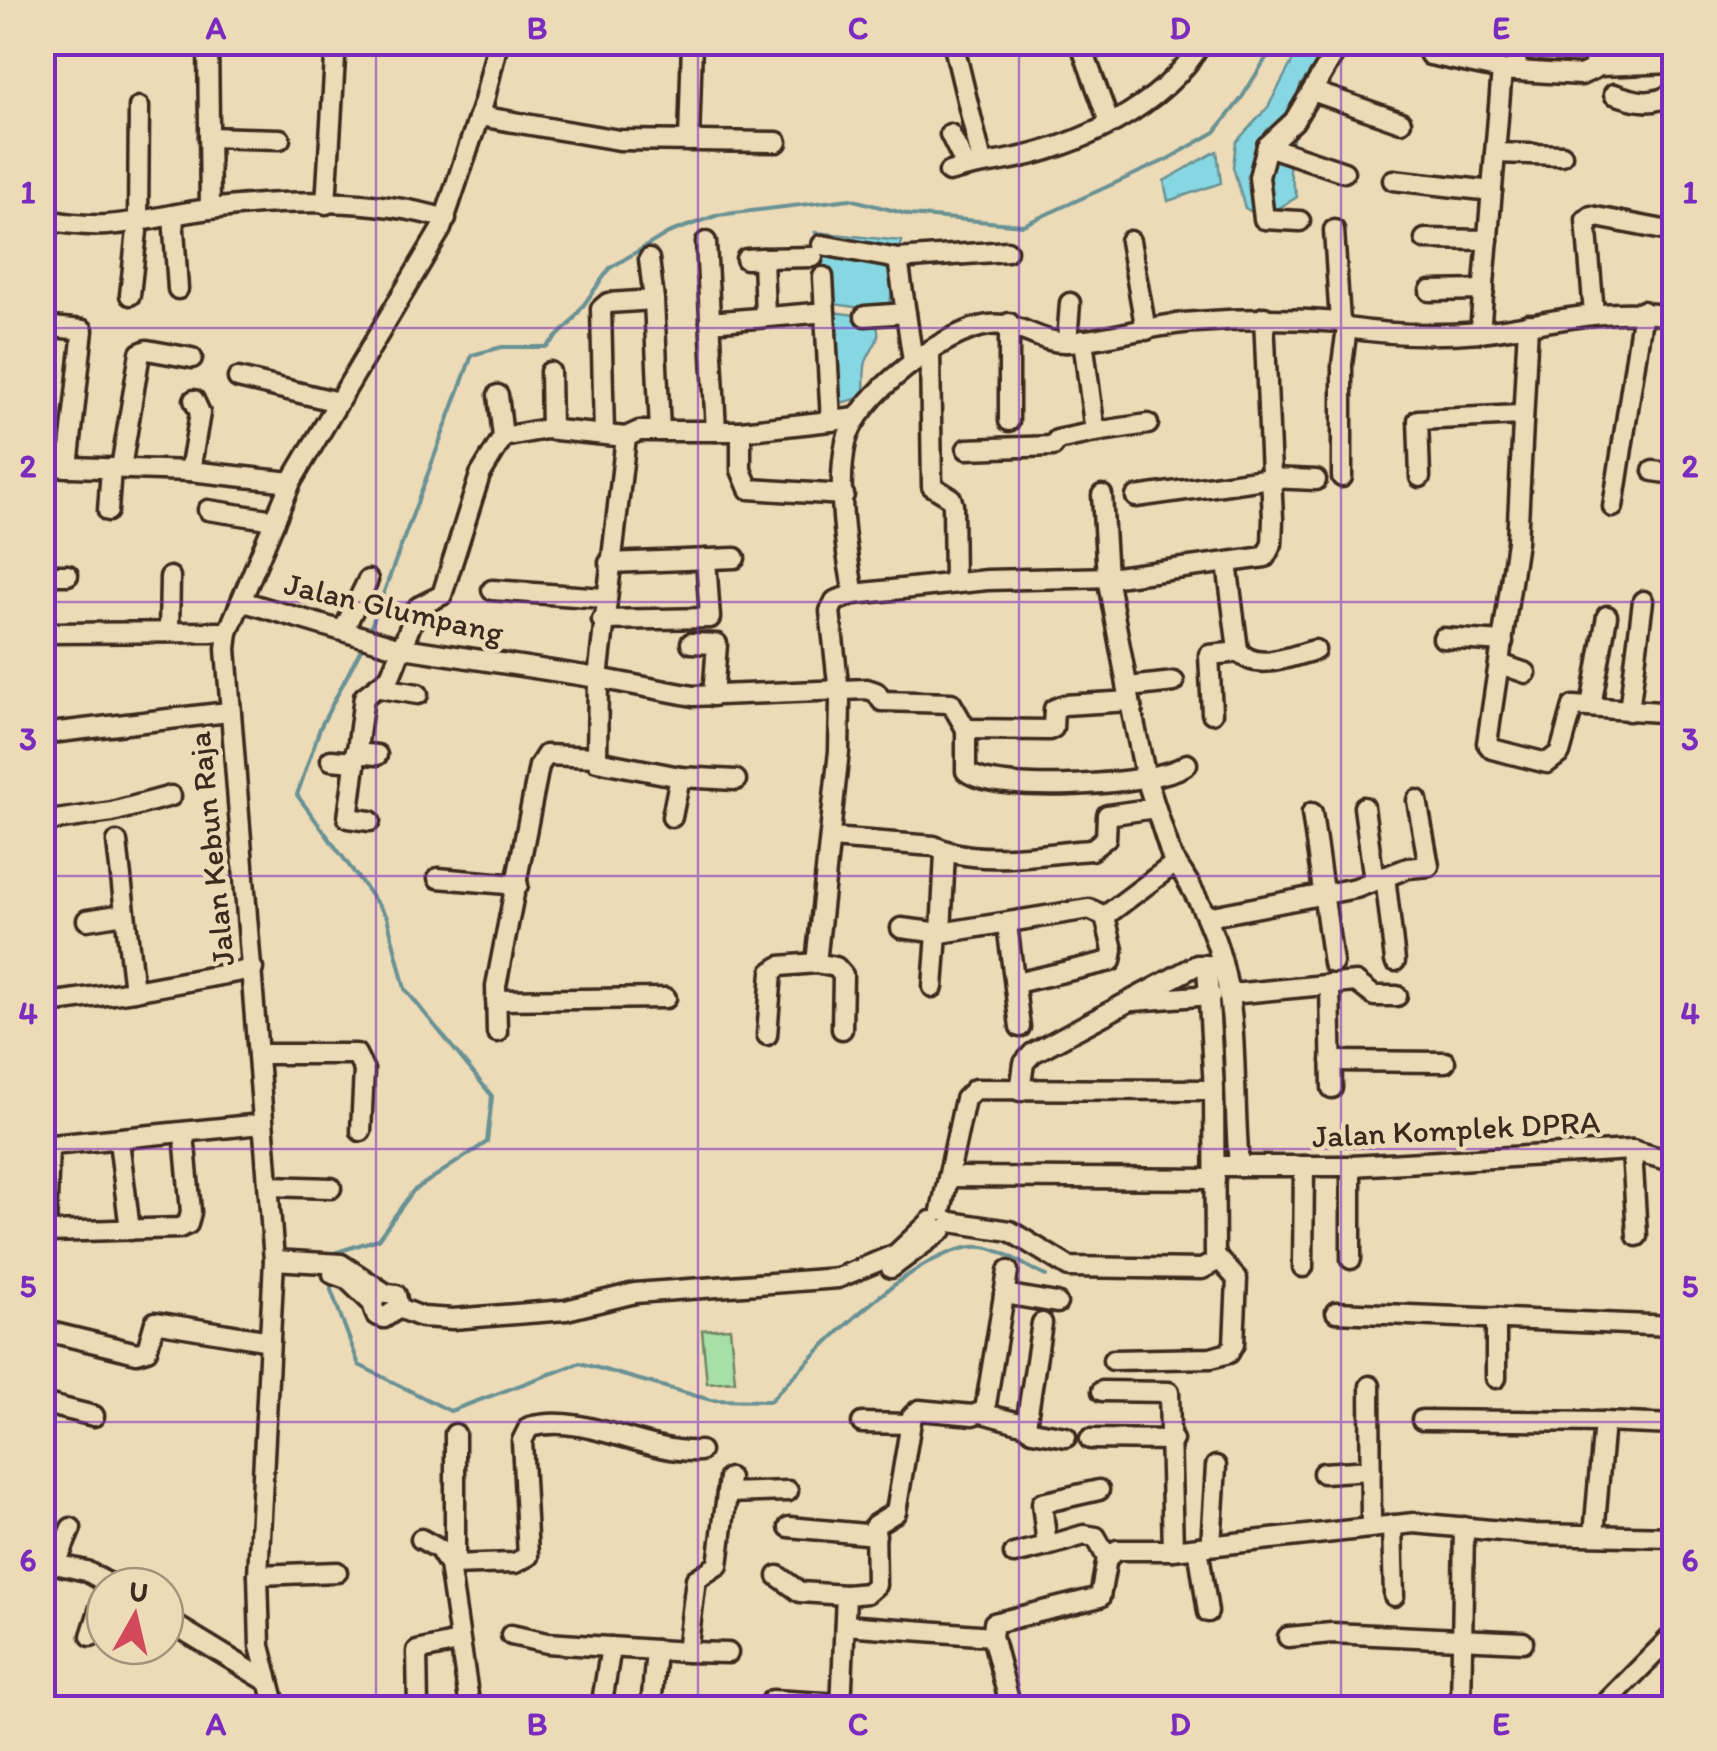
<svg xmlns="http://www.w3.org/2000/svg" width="1717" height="1751" viewBox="0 0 1717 1751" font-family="Itim,sans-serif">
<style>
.green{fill:#a6e0a5;stroke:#708562;stroke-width:2.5}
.water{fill:#87d7e2;stroke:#699294;stroke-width:2.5}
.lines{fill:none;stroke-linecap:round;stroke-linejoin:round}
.stream{stroke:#699294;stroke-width:4}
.minor-casing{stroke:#3b2a1e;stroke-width:25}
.minor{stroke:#eddab7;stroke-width:18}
.grid{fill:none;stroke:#7b2cbf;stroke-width:2.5;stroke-opacity:0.55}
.labels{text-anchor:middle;stroke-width:9;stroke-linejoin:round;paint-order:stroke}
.street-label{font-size:32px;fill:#3b2a1e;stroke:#eddab7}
.neatline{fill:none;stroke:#7b2cbf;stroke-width:4}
.grid-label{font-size:32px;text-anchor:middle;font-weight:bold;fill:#7b2cbf}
</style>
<rect width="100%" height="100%" fill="#eddab7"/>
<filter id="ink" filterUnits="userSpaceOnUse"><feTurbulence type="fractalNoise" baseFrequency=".01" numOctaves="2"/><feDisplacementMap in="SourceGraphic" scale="20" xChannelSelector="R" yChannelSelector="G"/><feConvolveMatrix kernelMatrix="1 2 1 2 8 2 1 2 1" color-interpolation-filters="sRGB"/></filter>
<g filter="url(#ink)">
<path class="green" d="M730 1328 735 1381 707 1383 702 1330Z"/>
<g class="water">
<path d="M1302 43 1323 54 1300 86 1289 169 1297 197 1263 218 1245 208 1233 167 1236 142 1268 107Z"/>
<path d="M1217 151 1221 183 1168 201 1164 181Z"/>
<path d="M815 232 902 241 888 312 821 302Z"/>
<path d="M824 311 871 317C887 337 873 343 866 362 863 372 865 386 864 397L824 407 817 377Z"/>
</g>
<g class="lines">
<g class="stream">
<path d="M369 632 472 355 502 347H546L570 324 610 268 668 233 718 215 850 199 910 215 1023 225 1168 159 1215 132 1241 99 1276 42"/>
<path d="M331 1258V1254L378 1239 413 1191 487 1142 492 1096 405 989 387 917 297 795 320 728 363 645"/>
<path d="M331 1277V1290L359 1365 450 1411 580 1363 711 1400 770 1401C809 1359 922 1240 983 1247 1002 1249 1028 1268 1046 1276"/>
</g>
<defs>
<g id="minor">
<path d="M208 42 210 209"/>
<path d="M953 42 982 162"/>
<path d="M1080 42 1109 122"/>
<path d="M1423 42 1430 55 1502 70"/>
<path d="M1594 67 1595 42"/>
<path d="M1516 71 1517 42"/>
<path d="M1312 91 1401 122"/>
<path d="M1614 94C1637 102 1653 106 1674 93"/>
<path d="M479 116 619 140 777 142"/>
<path d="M950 134 966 166"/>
<path d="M209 137 280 139"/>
<path d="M689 141 692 42"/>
<path d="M1267 146 1344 172"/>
<path d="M1495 153 1562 155"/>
<path d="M949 172C967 166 984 164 1002 161 1076 148 1163 108 1202 42"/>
<path d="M1393 180 1492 191"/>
<path d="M326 204 336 42"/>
<path d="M173 215 178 289"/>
<path d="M42 219C114 234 141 218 209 209 282 200 375 197 446 219"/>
<path d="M1300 221 1264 219 1259 177 1267 146 1294 121 1341 42"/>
<path d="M1334 230 1340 322"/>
<path d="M1425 239 1488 240"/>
<path d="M1130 241 1146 330"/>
<path d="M706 242 716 431"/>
<path d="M822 245 898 259 1007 251"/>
<path d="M763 258 813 257"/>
<path d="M746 259 763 258 765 317"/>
<path d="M898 259 913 361"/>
<path d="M823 277 831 421"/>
<path d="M1430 291 1484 290"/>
<path d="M130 295 138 222 139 107"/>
<path d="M654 300 660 431"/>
<path d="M1594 314 1586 220 1591 216 1674 232"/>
<path d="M865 316 906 313"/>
<path d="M710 322 815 313"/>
<path d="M1009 323V421"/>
<path d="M1528 324 1517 542 1487 743 1492 749 1547 763 1560 753 1573 706 1674 713"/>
<path d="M42 326 83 330 68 467"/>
<path d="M1480 332 1502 70 1581 75 1600 66 1674 63"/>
<path d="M1067 342 1070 303"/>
<path d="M930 351 932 486 951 498 953 505 954 583"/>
<path d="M550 372 551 429"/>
<path d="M238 378 338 402"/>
<path d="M498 395 503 437"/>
<path d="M741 431V470L749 489 844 495"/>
<path d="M1095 432 1148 424"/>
<path d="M604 434 601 309 608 303 654 300 649 259"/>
<path d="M967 449 1053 446 1057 440 1095 432 1083 340"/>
<path d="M42 466 190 471 291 482"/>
<path d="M121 468 140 353 147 350 192 358"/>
<path d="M190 471 200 413 194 400"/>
<path d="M1653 471 1674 474"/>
<path d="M1342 477V364L1347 328"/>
<path d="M1420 477 1418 420 1520 415"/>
<path d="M1136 497 1271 478 1316 480"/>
<path d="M1613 507 1643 311"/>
<path d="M208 510 275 520"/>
<path d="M108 511 111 468"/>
<path d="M609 563 735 558"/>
<path d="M1227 563 1238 650C1255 673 1291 656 1315 650"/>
<path d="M42 575H68"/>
<path d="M492 590 604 598"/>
<path d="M854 594 987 580 1116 577 1265 557 1272 544 1273 519 1264 317"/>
<path d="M241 601 397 647 598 678 626 437 639 431H741L857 418"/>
<path d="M602 620 710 618 706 559"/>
<path d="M344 629 368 580"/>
<path d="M169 631 170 577"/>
<path d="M42 633 228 632"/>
<path d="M1443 638 1503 642"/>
<path d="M691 643 717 644 713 696"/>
<path d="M1500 664 1526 673"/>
<path d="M1129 687 1174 682"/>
<path d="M380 688 418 694"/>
<path d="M1591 706 1607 616"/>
<path d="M1629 711 1643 601"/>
<path d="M1212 713 1209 655 1240 652"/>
<path d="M966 729 1049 730 1053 728 1054 709 1064 705 1130 701"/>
<path d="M42 734 228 712"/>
<path d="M355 753 377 755"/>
<path d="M331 760 354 762"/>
<path d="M680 777 736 780"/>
<path d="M1364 807 1374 881"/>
<path d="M1312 813 1333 963"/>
<path d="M672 817 680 777 597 761 598 678 693 696 867 689 876 692 882 701 951 703 966 729V771C991 795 1160 786 1187 764"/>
<path d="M370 821 348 818 364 697 390 677 418 607 442 595 480 475 503 437 546 429 626 437"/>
<path d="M42 822 112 812 171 796"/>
<path d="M831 838 934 846C978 867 1043 853 1091 850L1106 838 1107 815 1155 808"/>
<path d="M945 853 941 933 1089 909 1105 916"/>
<path d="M1174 860C1248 968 1229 1044 1239 1166"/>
<path d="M1385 876 1395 961"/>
<path d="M438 878 518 885"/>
<path d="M1207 917 1356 888 1408 868 1429 866 1417 800"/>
<path d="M87 920 124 914"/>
<path d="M1007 924 1020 1027"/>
<path d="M901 928 941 933"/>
<path d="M1016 983 1111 961 1113 950 1105 916 1174 864 1146 778 1133 717 1107 577 1102 495"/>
<path d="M1330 984 1332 1088"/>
<path d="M933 987 937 934"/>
<path d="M134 991 253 969"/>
<path d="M1231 994 1356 982 1374 996H1397"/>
<path d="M496 1000 666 998"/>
<path d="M1134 1001 1211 995"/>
<path d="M42 1004 134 991 117 842"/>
<path d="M842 1029 843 975 836 967 816 963 839 751 840 701 830 611 835 601 854 594C845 548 836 488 846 442 856 397 945 330 989 325 1020 321 1039 344 1068 342 1112 339 1153 324 1196 322 1245 318 1291 318 1340 322L1347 328C1392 335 1435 336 1480 332 1546 325 1608 304 1674 317"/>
<path d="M497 1032 496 986 539 766 546 755 596 757"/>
<path d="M767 1035 772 972 780 966 816 963"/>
<path d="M259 1054H356L364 1070 361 1131"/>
<path d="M1331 1061 1445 1062"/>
<path d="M119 1141 130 1230"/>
<path d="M42 1146 261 1124"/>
<path d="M49 1146 46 1227 50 1232 179 1228 188 1224 191 1212 184 1134"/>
<path d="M1632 1150 1637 1236"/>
<path d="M1215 1166H1351L1632 1150 1674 1162"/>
<path d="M952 1177 1215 1179"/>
<path d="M269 1186 331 1188"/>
<path d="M941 1211 965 1099 975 1089 1214 1090"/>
<path d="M951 1222 1010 1231 1069 1267 1202 1269 1215 1262 1214 1090 1207 965H1197L1033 1053 1024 1063 1020 1091"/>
<path d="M1351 1259V1166"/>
<path d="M274 1260 341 1264 382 1291"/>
<path d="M1303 1267 1304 1166"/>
<path d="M891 1268 942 1230"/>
<path d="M333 1274 347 1279 372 1303"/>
<path d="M1004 1294 1057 1303"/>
<path d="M399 1308 384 1318 376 1315 372 1303 379 1293 396 1295 399 1308 422 1317 453 1319 566 1310 635 1293 838 1278 896 1254 931 1221"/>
<path d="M1336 1312 1674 1326"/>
<path d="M1042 1323 1026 1425 1032 1431 1066 1437"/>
<path d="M42 1330 137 1353 147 1350 155 1322 270 1341"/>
<path d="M1113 1360 1211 1358 1229 1353 1234 1344 1237 1279 1217 1257"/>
<path d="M1496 1378V1318"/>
<path d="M1370 1386 1371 1526"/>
<path d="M1102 1391 1169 1392 1173 1550"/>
<path d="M42 1403 94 1416"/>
<path d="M982 1413 1026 1425"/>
<path d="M1422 1420 1604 1422 1594 1534"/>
<path d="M1604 1422 1674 1425"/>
<path d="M862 1423 910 1424"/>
<path d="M1090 1439 1173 1440"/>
<path d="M1323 1473 1371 1470"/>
<path d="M1099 1490 1042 1503 1047 1546 1084 1535 1096 1537 1107 1558"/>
<path d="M727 1493 788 1491"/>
<path d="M1392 1525 1394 1596"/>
<path d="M789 1527 876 1535"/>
<path d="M421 1539 439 1549 449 1565 470 1708"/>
<path d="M1211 1545 1216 1466"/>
<path d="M1198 1547 1208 1612"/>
<path d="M1014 1554 1047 1546"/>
<path d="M42 1561 86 1571 113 1586"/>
<path d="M56 1564 71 1528"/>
<path d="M449 1565 515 1563 528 1556 522 1441 529 1427C586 1412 644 1454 700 1451"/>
<path d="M455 1565V1434"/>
<path d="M258 1575 337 1572"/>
<path d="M778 1576 800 1592 846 1595"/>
<path d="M165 1619 267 1681"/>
<path d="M845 1625 992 1636"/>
<path d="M511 1635 547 1643 656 1650 651 1708"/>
<path d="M91 1636 105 1592"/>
<path d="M1288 1637 1332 1633 1523 1642"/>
<path d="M656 1650 687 1652 696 1579 718 1565 729 1478"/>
<path d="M687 1652 728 1653"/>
<path d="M772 1700 841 1704"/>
<path d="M276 1708 260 1646 258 1575 274 1260 226 649 228 632 291 482 441 229 484 101 498 42"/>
<path d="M418 1708 417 1651 458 1642"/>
<path d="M601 1708 611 1647"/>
<path d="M841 1708 846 1595 867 1593 876 1585 875 1525 896 1512 912 1416 919 1410 973 1415 985 1410 1008 1271"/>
<path d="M1011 1708 992 1636 994 1623 1100 1597 1107 1558 1117 1550H1173L1414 1523 1534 1534 1674 1537"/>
<path d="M1461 1708 1464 1527"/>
<path d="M1601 1708 1674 1634"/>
</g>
</defs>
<use href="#minor" class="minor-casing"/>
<use href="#minor" class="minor"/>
</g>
</g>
<path class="grid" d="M376 42V1708M698 42V1708M1019 42V1708M1341 42V1708M42 328H1674M42 602H1674M42 876H1674M42 1149H1674M42 1422H1674"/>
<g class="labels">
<g class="street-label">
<text transform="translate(394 608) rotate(13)" y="11">Jalan Glumpang</text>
<text transform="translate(211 849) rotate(-96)" y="11">Jalan Kebun Raja</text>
<text transform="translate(1456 1129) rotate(-3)" y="11">Jalan Komplek DPRA</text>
</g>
</g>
<rect width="1717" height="1751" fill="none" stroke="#eddab7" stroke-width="110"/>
<g transform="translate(135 1616) rotate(8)"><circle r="48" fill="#eddab7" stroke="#a6947a" stroke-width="2.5"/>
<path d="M0-8L18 38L0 25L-18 38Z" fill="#d1495b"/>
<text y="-15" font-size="28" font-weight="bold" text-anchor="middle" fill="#3b2a1e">U</text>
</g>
<rect x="55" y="55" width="1607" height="1641" class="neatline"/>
<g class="grid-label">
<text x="216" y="39">A</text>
<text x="537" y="39">B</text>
<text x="858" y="39">C</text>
<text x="1180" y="39">D</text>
<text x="1501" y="39">E</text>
<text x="28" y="203">1</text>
<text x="1690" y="203">1</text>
<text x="28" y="477">2</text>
<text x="1690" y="477">2</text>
<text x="28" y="750">3</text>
<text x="1690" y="750">3</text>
<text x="28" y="1024">4</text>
<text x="1690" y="1024">4</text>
<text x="28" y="1297">5</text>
<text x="1690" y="1297">5</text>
<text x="28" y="1571">6</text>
<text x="1690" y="1571">6</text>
<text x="216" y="1735">A</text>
<text x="537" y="1735">B</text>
<text x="858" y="1735">C</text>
<text x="1180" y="1735">D</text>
<text x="1501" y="1735">E</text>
</g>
</svg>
